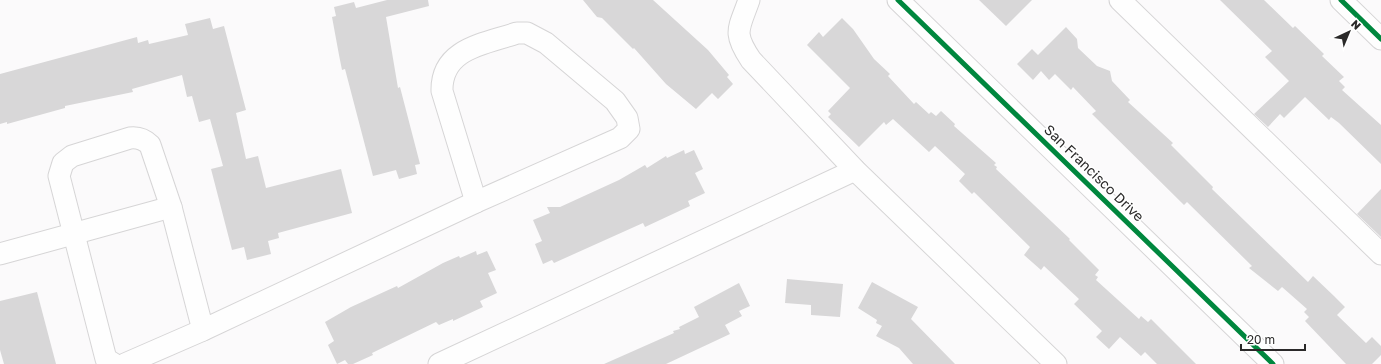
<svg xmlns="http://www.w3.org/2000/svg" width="1381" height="364" viewBox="0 0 1381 364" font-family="'Golos Text',sans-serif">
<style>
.building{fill:#d8d7d8}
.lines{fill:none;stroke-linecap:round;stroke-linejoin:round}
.minor-casing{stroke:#d6d5d6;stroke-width:23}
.minor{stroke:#fefefe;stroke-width:21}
.cycleway-casing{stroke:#fff;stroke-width:8}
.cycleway{stroke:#00873e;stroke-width:5}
.labels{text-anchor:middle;stroke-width:3;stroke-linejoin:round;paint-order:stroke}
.street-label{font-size:14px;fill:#2a2929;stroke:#fff}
</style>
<rect width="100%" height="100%" fill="#fbfafb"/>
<g class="building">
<path d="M387 0H428L429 6 386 17 398 88 400 87 420 164 415 165 417 174 399 179 396 170 373 176 345 69 342 70 339 55 332 17 336 16 334 7 354 2 356 8Z"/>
<path d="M583 0H653L708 50 729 75 727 77 733 84 718 99 712 93 696 109 666 84 634 48 633 49 602 18 597 17Z"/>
<path d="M979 0H1032L1006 26Z"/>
<path d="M1220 0H1264L1293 28 1295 26 1324 54 1322 56 1344 77 1339 81 1345 87 1342 90 1381 125V164L1339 123 1331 117 1329 120 1305 97 1284 118 1280 114 1268 127 1254 114 1289 81 1265 57 1272 51Z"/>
<path d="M210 18 213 29 224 26 246 110 236 113 246 159 258 156 266 188 341 169 352 213 278 233 279 238 268 241 271 254 247 260 244 247 232 250 211 169 223 166 210 119 199 122 192 96 187 97 182 75 132 89 133 92 65 106V108L7 124V122L0 124V74L137 37 138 43 148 40 149 44 188 35 185 24Z"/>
<path d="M842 18 853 29 874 59 890 74 888 76 914 104 916 102 929 114 931 112 936 116 941 111 955 124 954 126 996 163 994 165 997 167 996 169 1070 239 1069 240 1099 270 1095 275 1098 277 1096 280 1139 319 1141 316 1148 322 1151 319 1196 364H1157L1145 352 1141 356 1120 337 1109 349 1096 337 1102 331 1074 304 1079 299 1044 266 1041 270 1024 255 1030 247 974 192 972 194 959 181 965 174 935 146 929 152 893 119 886 125 884 122 859 147 828 117 831 114 828 111 850 88 807 45 819 32 823 37Z"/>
<path d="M1066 27 1077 39 1078 48 1097 66 1110 71 1112 81 1130 100 1128 102 1173 143 1171 145 1213 187 1212 189 1308 282 1313 276 1334 296 1345 307 1337 315 1366 343 1372 337 1381 346V355L1372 364H1346L1305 321 1309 317 1304 312 1307 309 1282 287 1278 291 1249 268 1252 266 1187 202 1184 205 1092 114 1096 111 1073 87 1071 90 1055 74 1049 80 1041 71 1033 80 1017 64 1032 49 1038 55Z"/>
<path d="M684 150 685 154 694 150 703 169 695 173 705 193 688 201 690 206 645 227 643 223 554 263 552 260 543 264 535 244 542 241 533 220 550 213 547 207H560L619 180 645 165 647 168 666 156 667 158Z"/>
<path d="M1381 189V237L1357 214Z"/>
<path d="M476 251 477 255 487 251 496 270 488 273 497 293 480 301 483 307 453 321V319L439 325 436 322 372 353 373 355 353 364H348L345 360 337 364 328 345 334 341 325 322 351 307 397 286 398 288 443 263 459 256 460 258Z"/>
<path d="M787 279 843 284 840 317 811 315V305L785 303Z"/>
<path d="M872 282 918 307 911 319 955 364H913L899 348 876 336 882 326 876 323 877 320 858 308Z"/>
<path d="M739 283 750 306 739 311 742 316 725 325 730 334 666 364H604L674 333 673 331 680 329 679 327 699 317 694 307Z"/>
<path d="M37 292 56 364H4L0 350V301Z"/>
</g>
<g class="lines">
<defs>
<g id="minor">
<path d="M749 0C739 29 732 32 751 60L855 170 1056 364"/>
<path d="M898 0 1273 364"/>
<path d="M1120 0 1381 254"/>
<path d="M1341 0 1381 39"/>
<path d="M517 33H527L546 43 615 101 627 118 629 129 620 138 476 202 442 91C441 48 485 44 517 33Z"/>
<path d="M0 254 171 207"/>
<path d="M114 364 106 359 59 176 63 163 72 156 130 138C138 137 144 139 150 145L171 207 203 330"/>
<path d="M125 364 203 330 476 202"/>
<path d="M439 364 855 170"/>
</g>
</defs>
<use href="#minor" class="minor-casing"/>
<use href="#minor" class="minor"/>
<defs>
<g id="cycleway">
<path d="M898 0 1273 364"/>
<path d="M1341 0 1381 39"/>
</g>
</defs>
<use href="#cycleway" class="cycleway-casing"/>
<use href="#cycleway" class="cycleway"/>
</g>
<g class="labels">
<g class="street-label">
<text transform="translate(1094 173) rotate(44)" y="5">San Francisco Drive</text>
</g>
</g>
<g transform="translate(1349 32) rotate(44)" stroke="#ffffff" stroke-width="3" paint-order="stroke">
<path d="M0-3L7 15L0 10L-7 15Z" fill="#2a2929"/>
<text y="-6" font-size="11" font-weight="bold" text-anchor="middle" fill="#2a2929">N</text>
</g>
<path d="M1241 344v6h64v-6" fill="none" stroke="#2a2929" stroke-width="2"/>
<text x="1247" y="344" font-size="12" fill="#2a2929" stroke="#ffffff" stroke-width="3" paint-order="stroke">20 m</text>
</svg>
